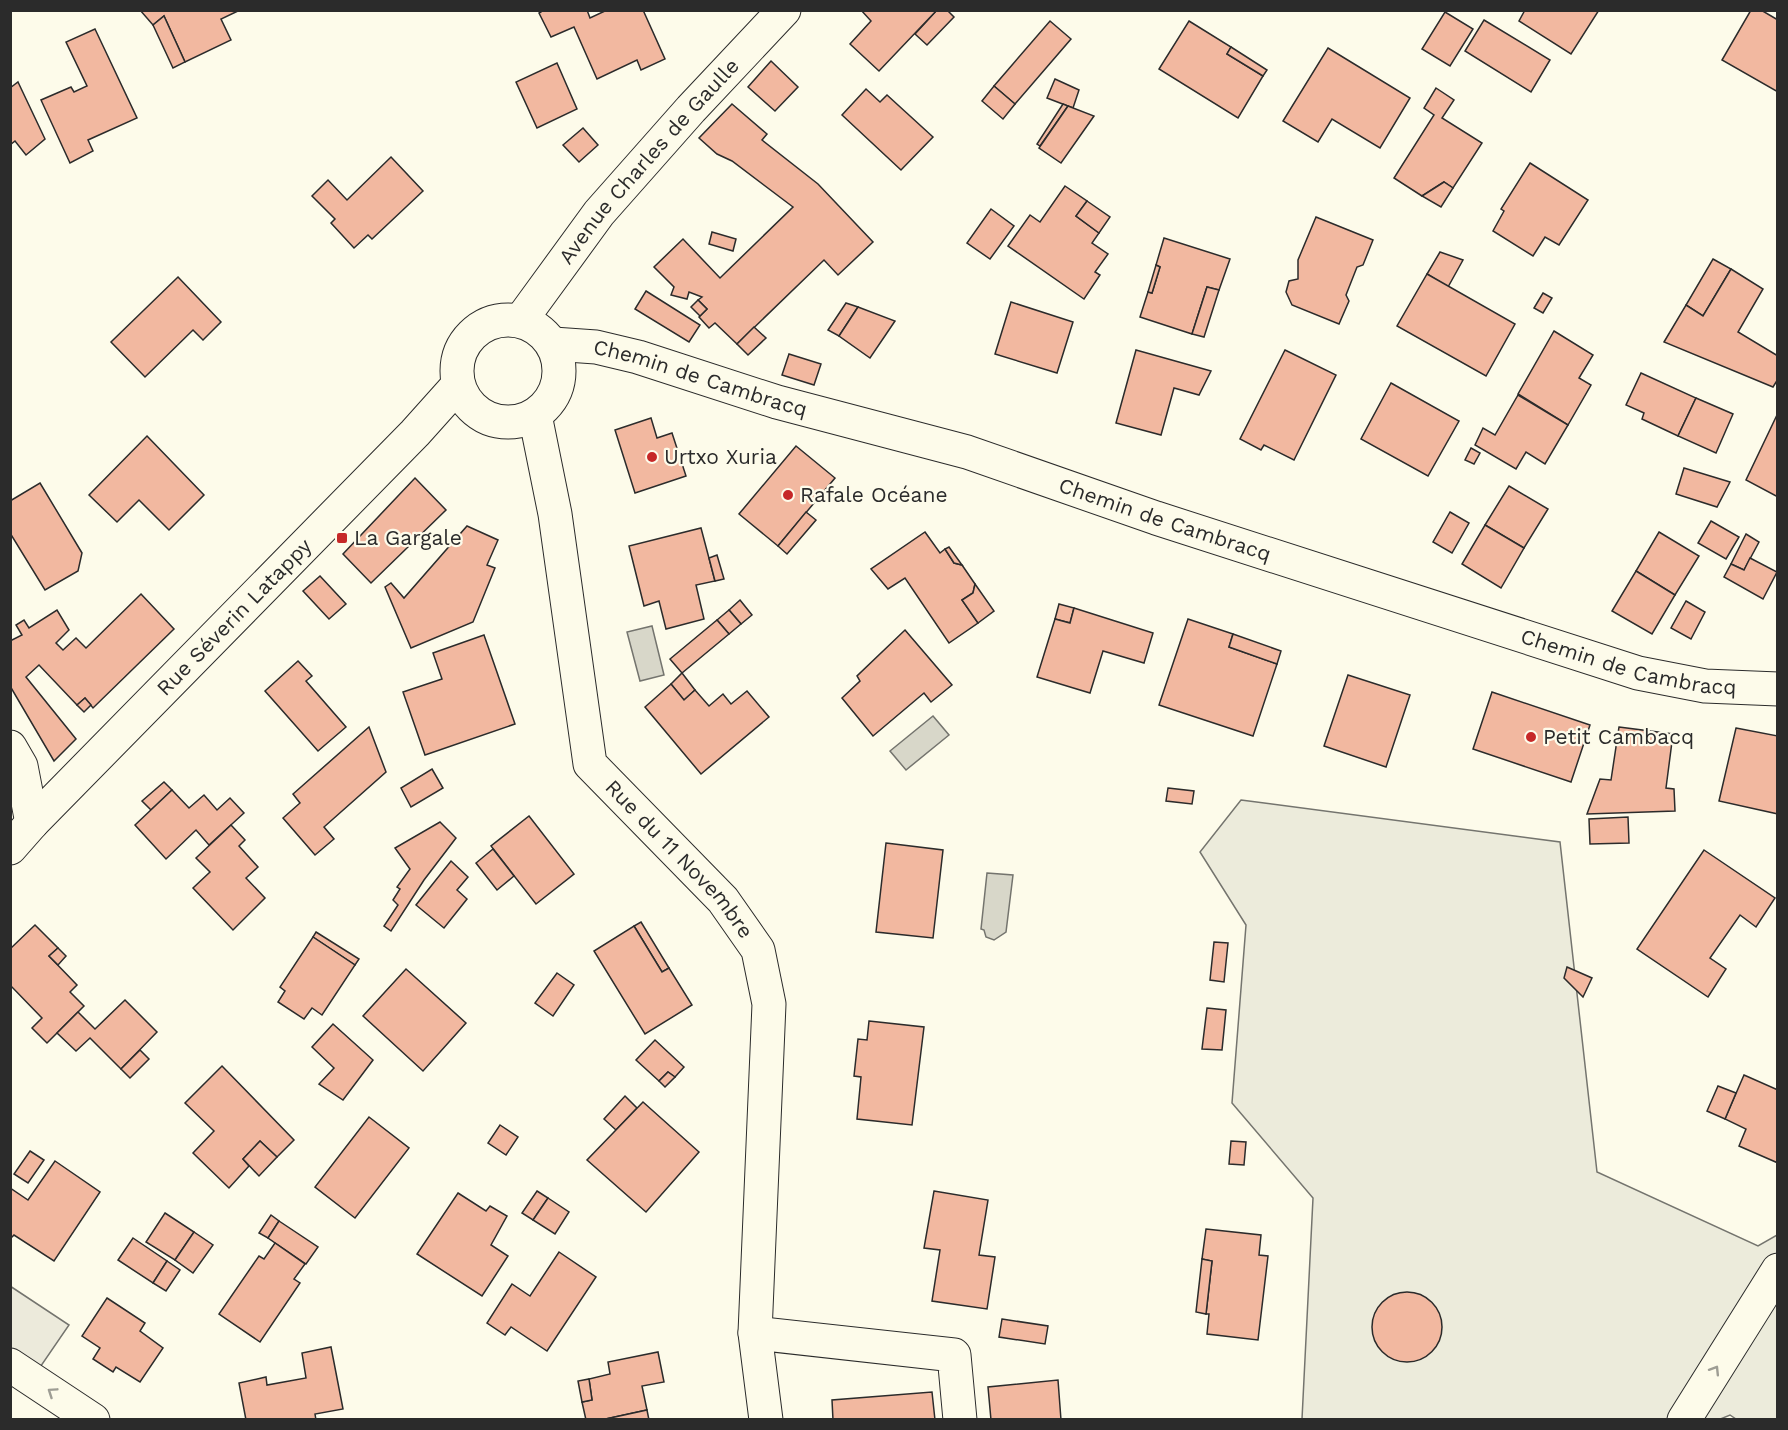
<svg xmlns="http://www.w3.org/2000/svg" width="1788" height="1430" viewBox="0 0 1788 1430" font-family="'Work Sans',sans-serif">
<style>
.green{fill:#ecebdb;stroke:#74746e;stroke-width:1.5}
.parking{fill:#eceadb;stroke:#74746e;stroke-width:1.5}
.water{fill:#d8d7c9;stroke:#74746e;stroke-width:1.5}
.building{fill:#f2b8a0;stroke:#2b2b2b;stroke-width:1.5}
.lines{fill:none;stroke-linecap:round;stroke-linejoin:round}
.minor-casing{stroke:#2b2b2b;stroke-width:35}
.tertiary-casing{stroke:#2b2b2b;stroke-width:35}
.minor{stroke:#fdfbea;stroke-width:33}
.tertiary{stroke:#fdfbea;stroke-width:33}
.oneway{stroke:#9e9d94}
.poi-dot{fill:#c62828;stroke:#fdfbea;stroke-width:2}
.labels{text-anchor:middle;stroke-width:4.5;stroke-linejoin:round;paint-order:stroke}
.street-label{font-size:21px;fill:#2b2b2b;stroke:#fdfbea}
.poi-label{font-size:21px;fill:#2b2b2b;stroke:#fdfbea;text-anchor:start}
</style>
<rect width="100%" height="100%" fill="#fdfbea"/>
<path class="green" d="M1241 800 1560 842 1597 1172 1758 1246 1777 1235V1419H1736L1730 1415 1718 1420 1302 1419 1313 1198 1232 1103 1246 925 1200 852Z"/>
<path class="parking" d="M10 1286 69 1325 32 1379 11 1365Z"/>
<g class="water">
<path d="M652 626 664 675 640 681 627 632Z"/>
<path d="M933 716 949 735 906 770 890 751Z"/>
<path d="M987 873 1013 875 1006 932 994 940 986 937 984 930 981 929Z"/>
</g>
<g class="building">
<path d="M140 10H240L221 19 231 40 185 62 164 16 153 25Z"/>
<path d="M544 10H587L590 18 607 10H643L665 59 641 70 637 60 597 79 574 27 551 37 539 13Z"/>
<path d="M937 10H947L954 17 927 45 915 34Z"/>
<path d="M937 10 879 71 850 44 871 21 861 10Z"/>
<path d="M1525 10H1599L1571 54 1519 21Z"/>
<path d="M1751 10H1761L1778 20V92L1722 60Z"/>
<path d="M1445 12 1473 29 1450 66 1422 49Z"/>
<path d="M164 16 185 62 173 68 153 25Z"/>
<path d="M1484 20 1550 60 1531 92 1465 51Z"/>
<path d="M1050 21 1071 39 1015 104 994 86Z"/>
<path d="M1189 21 1231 47 1227 54 1263 76 1238 118 1159 69Z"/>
<path d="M95 29 137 118 88 140 93 151 70 163 41 100 71 87 74 92 87 86 66 42Z"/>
<path d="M1231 47 1267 70 1263 76 1227 54Z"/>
<path d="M1328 48 1410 98 1380 148 1332 119 1318 142 1283 121Z"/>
<path d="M771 61 798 87 775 111 748 87Z"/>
<path d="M557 63 577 109 537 128 516 82Z"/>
<path d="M1055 79 1079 90 1073 108 1047 98Z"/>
<path d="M18 82 45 139 26 155 15 141 10 145V88Z"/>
<path d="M994 86 1015 104 1003 119 982 101Z"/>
<path d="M1436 88 1454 100 1442 118 1482 143 1453 188 1444 182 1422 196 1394 178 1434 115 1424 108Z"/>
<path d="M866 89 880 102 887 95 933 137 901 170 842 115Z"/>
<path d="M732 104 767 134 762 140 818 184 873 242 838 275 824 260 737 344 715 323 709 328 699 317 707 309 698 300 702 297 689 292 687 299 671 295 674 287 654 267 683 239 720 278 793 207 732 161 717 154 699 138Z"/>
<path d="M1063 104 1068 106 1040 146 1037 144Z"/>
<path d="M1068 106 1094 116 1061 163 1039 148Z"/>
<path d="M583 128 598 145 579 162 563 145Z"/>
<path d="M391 157 423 191 372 239 368 235 354 248 331 223 335 219 312 196 328 180 347 200Z"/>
<path d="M1530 163 1588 200 1559 245 1545 237 1533 256 1493 231 1504 211 1501 209Z"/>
<path d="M1444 182 1453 188 1441 207 1422 196Z"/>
<path d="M1065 186 1087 201 1076 216 1099 233 1092 243 1108 254 1095 272 1100 275 1084 299 1008 246 1030 215 1040 222Z"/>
<path d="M1087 201 1110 217 1099 233 1076 216Z"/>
<path d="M991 209 1014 226 990 259 967 243Z"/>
<path d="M1316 217 1373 240 1363 265 1357 267 1346 295 1349 301 1339 324 1292 305 1286 292 1289 281 1298 279V260Z"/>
<path d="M712 232 736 239 733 251 709 244Z"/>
<path d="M1164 238 1230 259 1219 290 1207 287 1192 334 1140 317 1148 292 1152 293 1160 267 1156 265Z"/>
<path d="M1440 252 1463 260 1448 287 1427 274Z"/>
<path d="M1713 259 1731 269 1703 316 1686 305Z"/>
<path d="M1156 265 1160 267 1152 293 1148 292Z"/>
<path d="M1731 269 1763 289 1738 332 1778 356V379L1773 387 1664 342 1686 305 1703 316Z"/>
<path d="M1427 274 1515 324 1486 376 1397 326Z"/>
<path d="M178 277 221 322 203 340 193 330 145 377 111 342Z"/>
<path d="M1207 287 1219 290 1204 337 1192 334Z"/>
<path d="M646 291 700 325 689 342 635 309Z"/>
<path d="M1543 293 1552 298 1543 313 1534 308Z"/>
<path d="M698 300 707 309 700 316 691 307Z"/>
<path d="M1011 302 1073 322 1057 373 995 354Z"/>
<path d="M846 303 858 307 839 336 828 330Z"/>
<path d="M858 307 895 321 870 358 839 336Z"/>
<path d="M754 327 766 338 748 355 737 344Z"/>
<path d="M1554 331 1593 355 1579 378 1591 385 1568 425 1518 394Z"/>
<path d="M1136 350 1211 371 1199 395 1174 388 1161 435 1116 423Z"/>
<path d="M1285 350 1336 375 1294 460 1264 445 1261 450 1240 439Z"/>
<path d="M789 354 821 364 814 385 782 375Z"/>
<path d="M1641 373 1696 398 1678 436 1642 419 1644 413 1626 405Z"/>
<path d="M1391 383 1459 421 1428 476 1361 439Z"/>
<path d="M1518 395 1568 425 1545 464 1526 452 1516 469 1475 445 1483 428 1495 435Z"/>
<path d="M1696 398 1733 414 1716 453 1678 436Z"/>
<path d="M1777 415H1778V497L1746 480Z"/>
<path d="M651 418 657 438 672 433 686 476 635 493 615 430Z"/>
<path d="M147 436 204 495 169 530 139 500 117 522 89 495Z"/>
<path d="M796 446 835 478 778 546 739 514Z"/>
<path d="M1471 448 1480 453 1474 464 1465 460Z"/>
<path d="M1684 468 1730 482 1717 507 1676 494Z"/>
<path d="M415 478 446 510 371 583 343 554Z"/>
<path d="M40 483 82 553 78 571 45 590 10 533V501Z"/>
<path d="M1509 486 1548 509 1524 548 1485 525Z"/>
<path d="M806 512 816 520 787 554 778 546Z"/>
<path d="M1450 512 1469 523 1452 553 1433 542Z"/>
<path d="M1711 521 1739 537 1726 559 1698 543Z"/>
<path d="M1485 525 1524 548 1501 588 1462 564Z"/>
<path d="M467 526 498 540 487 565 495 568 473 622 411 648 385 587 391 583 404 598Z"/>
<path d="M701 528 715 581 696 585 704 619 666 629 659 601 644 606 629 546Z"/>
<path d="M925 532 940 553 945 549 954 563 962 565 975 584 973 593 962 600 978 623 949 643 905 578 888 589 871 569Z"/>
<path d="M1659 532 1699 556 1675 595 1636 571Z"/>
<path d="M1746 534 1759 542 1744 570 1731 564Z"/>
<path d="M949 547 962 565 954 563 945 549Z"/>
<path d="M717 555 724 579 715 581 709 558Z"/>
<path d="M1750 558 1777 572 1763 599 1724 577 1731 564 1744 570Z"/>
<path d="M1636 571 1675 595 1652 634 1612 611Z"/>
<path d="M320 576 346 604 329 619 303 591Z"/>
<path d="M975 584 994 611 978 623 962 600 973 593Z"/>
<path d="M141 594 174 629 93 708 85 698 77 705 39 665 26 677 76 739 54 761 10 686V641L22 635 16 625 24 620 29 628 57 610 69 630 56 643 63 650 76 638 86 648Z"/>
<path d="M740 600 752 615 741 624 729 610Z"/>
<path d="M1686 601 1705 612 1691 639 1671 628Z"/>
<path d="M1059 604 1074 608 1070 623 1055 619Z"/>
<path d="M1074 608 1153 633 1144 663 1103 651 1090 693 1037 677 1055 619 1070 623Z"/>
<path d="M729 610 741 624 729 634 717 620Z"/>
<path d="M1188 619 1233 634 1229 647 1277 664 1253 736 1159 705Z"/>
<path d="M717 620 729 634 682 673 670 659Z"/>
<path d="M905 630 952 685 931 702 924 693 873 736 842 698 860 681 857 676Z"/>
<path d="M1233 634 1281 651 1277 664 1229 647Z"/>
<path d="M484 635 515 724 425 755 403 692 442 679 433 653Z"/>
<path d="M298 661 312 676 306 681 346 727 318 751 265 691Z"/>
<path d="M682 673 695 690 684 700 671 684Z"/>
<path d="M1348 675 1410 695 1386 767 1324 746Z"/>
<path d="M671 684 684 700 695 690 709 706 723 694 731 704 747 691 769 717 701 774 645 707Z"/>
<path d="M1492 692 1590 725 1571 782 1473 749Z"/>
<path d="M85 698 91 705 84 712 77 705Z"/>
<path d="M369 727 386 772 324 827 334 839 315 855 283 818 300 803 293 794Z"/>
<path d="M1619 727 1673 734 1666 788 1674 789 1675 811 1587 814 1600 779 1611 780Z"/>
<path d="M1736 728 1778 736V814L1719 801Z"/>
<path d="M432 769 443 788 411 807 401 788Z"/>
<path d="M164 782 172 790 151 810 142 801Z"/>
<path d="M1168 788 1194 791 1192 804 1166 801Z"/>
<path d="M172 790 189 808 204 795 217 810 230 798 244 813 209 845 196 830 166 859 135 825Z"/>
<path d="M529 816 574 874 536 904 491 846Z"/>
<path d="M1628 817 1629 843 1590 844 1589 819Z"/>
<path d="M440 822 456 838 424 880 391 931 384 926 398 905 393 900 400 889 397 887 410 869 395 848Z"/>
<path d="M231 825 245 840 239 846 258 867 246 878 265 898 233 930 193 888 210 872 196 858Z"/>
<path d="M886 843 943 850 933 938 876 932Z"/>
<path d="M493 849 514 876 497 890 476 863Z"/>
<path d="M1704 850 1775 898 1756 927 1740 915 1710 958 1726 969 1708 997 1637 949Z"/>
<path d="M451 861 468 877 457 890 467 899 444 928 416 905Z"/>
<path d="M641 922 669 968 662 972 634 926Z"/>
<path d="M35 925 58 948 49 956 77 985 70 992 84 1006 47 1043 32 1028 42 1018 10 985V949Z"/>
<path d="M634 926 662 972 669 968 692 1005 645 1034 594 951Z"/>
<path d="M316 932 359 959 355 965 313 937Z"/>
<path d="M313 937 355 965 322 1015 312 1008 304 1019 278 1002 285 991 280 987Z"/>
<path d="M1214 942 1228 943 1224 982 1210 980Z"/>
<path d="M58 948 66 956 58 965 49 956Z"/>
<path d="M1567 967 1592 978 1583 997 1564 978Z"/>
<path d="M406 969 466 1023 423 1071 363 1016Z"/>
<path d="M557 973 574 985 553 1016 535 1003Z"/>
<path d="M125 1000 157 1032 121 1069 90 1038 76 1051 57 1033 78 1012 95 1029Z"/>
<path d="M1207 1008 1226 1010 1222 1050 1202 1049Z"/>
<path d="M869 1021 924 1027 912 1125 857 1119 861 1077 854 1076 858 1039 867 1040Z"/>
<path d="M333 1024 373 1060 343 1100 319 1084 334 1068 312 1047Z"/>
<path d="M655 1040 684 1067 675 1077 668 1072 659 1081 636 1060Z"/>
<path d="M140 1050 149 1059 130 1078 121 1069Z"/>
<path d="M222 1066 294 1140 277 1157 260 1141 243 1159 249 1166 229 1188 193 1153 214 1131 185 1103Z"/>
<path d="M668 1072 675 1077 665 1087 659 1081Z"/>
<path d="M1744 1075 1778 1090V1163L1739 1146 1746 1129 1725 1119Z"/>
<path d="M1718 1086 1736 1093 1725 1119 1707 1111Z"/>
<path d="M625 1096 637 1108 616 1130 604 1119Z"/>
<path d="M643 1102 699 1152 646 1212 587 1160Z"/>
<path d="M369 1117 409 1148 355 1218 315 1187Z"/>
<path d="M500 1125 518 1137 506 1155 488 1143Z"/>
<path d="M260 1141 277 1157 259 1176 243 1159Z"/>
<path d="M1231 1141 1246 1142 1244 1165 1229 1164Z"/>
<path d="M30 1151 44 1160 28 1183 14 1174Z"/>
<path d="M55 1161 100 1192 54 1261 14 1235 10 1239V1188L28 1200Z"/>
<path d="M537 1191 548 1198 533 1220 522 1213Z"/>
<path d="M934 1191 988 1200 979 1255 995 1257 987 1309 932 1301 940 1250 924 1248Z"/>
<path d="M458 1193 486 1211 490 1206 507 1216 491 1245 508 1256 482 1296 417 1254Z"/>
<path d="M548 1198 569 1212 555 1234 533 1220Z"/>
<path d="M165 1213 194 1232 175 1260 146 1242Z"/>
<path d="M271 1215 279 1221 268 1238 259 1233Z"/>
<path d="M279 1221 318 1247 306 1264 268 1238Z"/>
<path d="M1206 1229 1261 1235 1259 1255 1268 1256 1258 1340 1207 1334 1209 1314H1206L1212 1261 1202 1259Z"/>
<path d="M194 1232 213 1245 193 1273 175 1260Z"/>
<path d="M133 1238 167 1261 153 1283 118 1260Z"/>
<path d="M275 1243 305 1264 294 1279 300 1283 260 1342 219 1314 259 1256 264 1259Z"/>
<path d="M559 1252 596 1277 547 1351 511 1327 505 1335 487 1323 512 1284 530 1296Z"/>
<path d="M1202 1259 1212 1261 1206 1314 1196 1312Z"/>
<path d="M167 1261 180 1270 166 1291 153 1283Z"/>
<circle cx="1407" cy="1327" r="35"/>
<path d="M107 1298 145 1323 140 1331 163 1348 140 1382 116 1367 113 1372 93 1359 100 1348 82 1336Z"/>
<path d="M1002 1319 1048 1326 1045 1344 999 1337Z"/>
<path d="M331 1347 343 1409 315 1414 316 1420H246L239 1383 266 1377 267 1385 306 1378 302 1353Z"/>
<path d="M658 1352 664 1382 642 1386 647 1410 601 1420H586L582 1402 592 1400 589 1379 610 1374 608 1362Z"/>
<path d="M589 1379 592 1400 582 1402 578 1381Z"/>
<path d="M1058 1380 1061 1420H991L988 1387Z"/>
<path d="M932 1392 935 1420H833L832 1400Z"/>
<path d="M647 1410 649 1420H601Z"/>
</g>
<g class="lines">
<defs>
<g id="minor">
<path id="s1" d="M553 344 596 347 638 357 777 402 967 452 1156 518 1638 673 1705 686 1778 689"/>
<path d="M10 747 21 766 32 823"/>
<path d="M755 1333 954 1355 960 1420"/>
<path d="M10 1365 93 1420"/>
<path d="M1684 1420 1778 1270"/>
</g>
<g id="tertiary">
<circle cx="508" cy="371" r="51"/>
<path id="s2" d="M521 320 599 213 691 109 784 10"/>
<path id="s3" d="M535 415 555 514 590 764 723 900 758 950 769 1004 755 1333 766 1420"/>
<path id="s4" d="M10 848 32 823 415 433 458 385"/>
</g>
</defs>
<use href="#minor" class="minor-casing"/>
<use href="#tertiary" class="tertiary-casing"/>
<use href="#minor" class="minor"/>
<use href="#tertiary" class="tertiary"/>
</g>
<defs><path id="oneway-chevron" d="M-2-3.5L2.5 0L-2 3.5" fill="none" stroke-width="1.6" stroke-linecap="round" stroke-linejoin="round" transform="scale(1.5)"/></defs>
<g class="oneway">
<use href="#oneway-chevron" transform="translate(1715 1370) rotate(-58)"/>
<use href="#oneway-chevron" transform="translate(52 1392) rotate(-146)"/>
</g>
<g class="poi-dot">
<circle cx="652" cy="457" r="6"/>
<circle cx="788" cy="495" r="6"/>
<rect x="336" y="532" width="12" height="12" rx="3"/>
<circle cx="1531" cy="737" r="6"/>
</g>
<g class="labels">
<g class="street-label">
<text dy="7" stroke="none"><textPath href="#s2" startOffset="204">Avenue Charles de Gaulle</textPath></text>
<text dy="7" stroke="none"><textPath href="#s1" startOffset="152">Chemin de Cambracq</textPath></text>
<text dy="7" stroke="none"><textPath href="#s1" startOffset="638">Chemin de Cambracq</textPath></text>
<text dy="7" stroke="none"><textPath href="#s4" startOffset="322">Rue Séverin Latappy</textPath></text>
<text dy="7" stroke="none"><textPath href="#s1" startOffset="1124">Chemin de Cambracq</textPath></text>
<text dy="7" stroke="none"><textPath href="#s3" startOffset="484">Rue du 11 Novembre</textPath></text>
</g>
<g class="poi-label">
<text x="664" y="464">Urtxo Xuria</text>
<text x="800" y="502">Rafale Océane</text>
<text x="354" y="545">La Gargale</text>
<text x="1543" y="744">Petit Cambacq</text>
</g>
</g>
<rect width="1788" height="1430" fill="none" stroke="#2b2b2b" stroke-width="24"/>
</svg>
